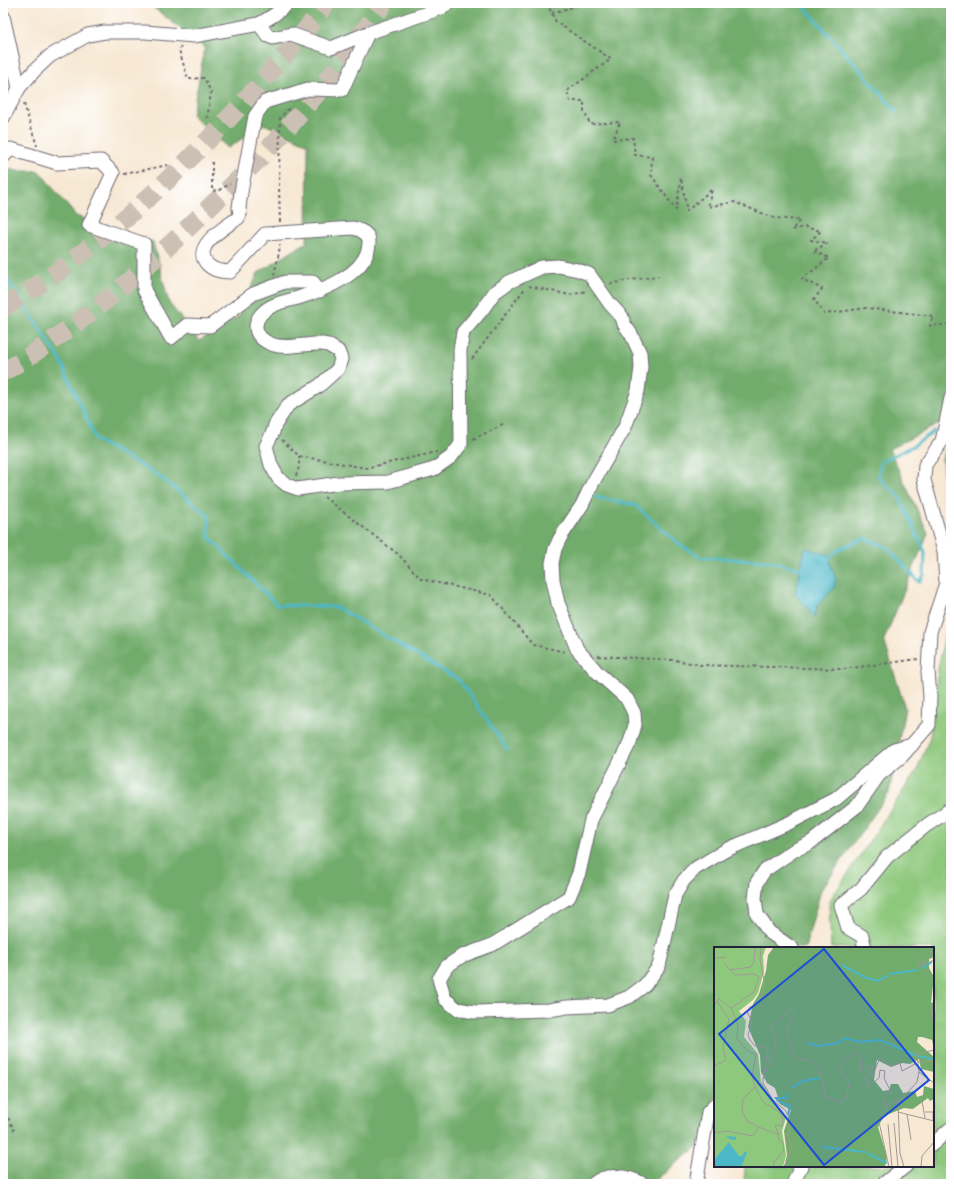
<svg xmlns="http://www.w3.org/2000/svg" width="954" height="1187" viewBox="0 0 954 1187" font-family="'IM FELL Great Primer',serif">
<style>
.green{fill:#8ec87d;stroke:#58755c}
.forest{fill:#72ac6c;stroke:#4a6754}
.water{fill:#4bb7c7;stroke:#366c81}
.lines{fill:none;stroke-linecap:round;stroke-linejoin:round}
.stream{stroke:#4bb7c7;stroke-width:3}
.highway-tunnel{stroke:#ccc0b5;stroke-width:19;stroke-dasharray:19 10;stroke-linecap:butt}
.minor-casing{stroke:#6d6770;stroke-width:15}
.path{stroke:#6d6770;stroke-width:2;stroke-dasharray:3 3;stroke-linecap:butt}
.minor{stroke:#fff;stroke-width:13}
.inset-river{fill:none;stroke:#4bb7c7;stroke-width:2}
.inset-road{fill:none;stroke:#a29996;stroke-width:1}
.view{fill:#1d4ed8;fill-opacity:0.15;stroke:#1d4ed8;stroke-width:2}
.inset-edge{fill:none;stroke:#22223b;stroke-width:2}
</style>
<rect width="100%" height="100%" fill="#fff"/>
<filter id="ink" filterUnits="userSpaceOnUse"><feTurbulence type="fractalNoise" baseFrequency=".025" numOctaves="2"/><feDisplacementMap in="SourceGraphic" scale="8" xChannelSelector="R" yChannelSelector="G"/><feConvolveMatrix kernelMatrix="1 2 1 2 8 2 1 2 1" color-interpolation-filters="sRGB"/></filter>
<filter id="wash" filterUnits="userSpaceOnUse"><feTurbulence type="fractalNoise" baseFrequency=".012" numOctaves="4" result="noise"/><feDisplacementMap in="SourceGraphic" scale="16" xChannelSelector="R" yChannelSelector="G"/><feGaussianBlur stdDeviation="0.9" result="paint"/><feColorMatrix in="noise" values="0 0 0 0 0 0 0 0 0 0 0 0 0 0 0 0 0 1.4 0 .05"/><feComposite in="paint" operator="in"/></filter>
<g filter="url(#wash)">
<rect width="100%" height="100%" fill="#f7e8d3"/>
<g class="green">
<path d="M951 437V561L942 459Z"/>
<path d="M951 605V1184H744L745 1166H933V948H831L829 902 917 770 930 737 938 669Z"/>
</g>
<path class="forest" d="M139 3H951V418L889 449 928 533 884 640 905 708 889 793 821 890 805 948H715V1132L651 1184H3V167L17 171H39L76 216 153 242 169 303 199 341 239 316 258 273 307 242 308 144 264 124 228 148 192 115 205 48 153 7Z"/>
<path class="water" d="M805 548 827 554 830 558 831 566 836 579 834 588 817 606 815 617 795 594Z"/>
<g class="lines">
<g class="stream">
<path d="M801 3 897 112"/>
<path d="M3 273 60 359 96 440 159 476 209 516 208 536 277 605 336 607 459 680 507 749"/>
<path d="M595 497 635 505 678 543 700 557 768 561 801 569 804 568"/>
<path d="M828 559 839 549 865 538 888 548 919 582 924 575 925 552 899 496 878 477 881 462 913 446 935 431"/>
</g>
</g>
</g>
<g filter="url(#ink)">
<g class="lines">
<g class="highway-tunnel">
<path d="M3 308C100 248 184 170 259 85 282 58 306 32 326 3"/>
<path d="M3 372C65 336 122 289 175 240 215 202 256 164 292 123 325 85 355 44 384 3"/>
</g>
<defs>
<g id="minor">
<path d="M3 16 19 88"/>
<path d="M259 24 268 36 273 38 291 34 331 48 368 33 442 8 448 3"/>
<path d="M368 33 342 90 308 89 265 102 255 116 241 192 239 208 240 214 238 218C226 227 191 246 207 264 214 271 220 271 230 272L265 234 353 228C361 230 370 234 369 243 368 274 323 290 298 298 290 300 280 302 272 306 254 315 248 335 271 344 286 350 306 343 322 344L328 345 338 351 341 359 338 369 319 386 288 405 275 425 273 432 266 446 271 465 278 478 287 485 298 489 339 483 388 482 434 469 451 457 461 444 460 350 463 332 482 310 494 293 509 282 542 267 558 266 578 270 589 274 610 304 622 317 624 324 631 334 640 353 641 367 638 391 625 427 592 484 582 505 560 538 555 549 552 563 553 580 558 603 577 649 597 672 627 699 634 713 635 725 630 742 591 820 579 873 569 897 492 945 462 956 447 966 439 979 445 999 457 1009 475 1012 549 1010 567 1007 608 1005 629 997 645 985 659 966 675 895 684 880 696 868 726 850 789 823 836 799 894 750 912 745"/>
<path d="M3 118 19 88 35 70 50 56 88 35 105 32H145L194 36 259 24 274 15 289 3"/>
<path d="M3 157 11 149 57 163 101 161 113 173 89 225 144 244V290L171 338 187 325 210 326 253 294 285 282H313L320 291"/>
<path d="M792 948 769 932 757 914 755 898 757 882 765 870 793 851 810 843 857 806 879 775 902 756 929 725 930 696 928 672 930 632 946 583 944 551 924 480 925 465 942 441 951 398"/>
<path d="M865 948 862 936 848 928 841 905 861 889 887 857 927 825 951 809"/>
<path d="M933 1144 951 1128"/>
<path d="M593 1184C606 1172 629 1176 643 1184"/>
<path d="M696 1184 708 1112 715 1105"/>
<path d="M793 1184 801 1166"/>
<path d="M883 1184 906 1166"/>
</g>
</defs>
<use href="#minor" class="minor-casing"/>
<g class="path">
<path d="M547 3 556 22 611 59 567 91 570 101H584V111L590 124 620 122 613 140 633 138 635 155 652 157 651 175 676 210 681 178 687 211 712 189 708 207 734 202 774 218 800 220 792 230 804 227 821 231 811 240 828 243 813 251 829 258 802 279 822 289 814 299 824 314 866 308 933 316 930 326 951 324"/>
<path d="M552 13 576 6 578 3"/>
<path d="M181 46 179 50 188 79 204 78 211 92 207 120"/>
<path d="M24 104 37 146"/>
<path d="M212 162V191L219 190 230 184"/>
<path d="M124 174 168 165"/>
<path d="M280 222 279 186 280 118 291 106"/>
<path d="M274 275 279 253 280 244"/>
<path d="M610 284 623 281 659 276"/>
<path d="M529 286 570 295 587 291"/>
<path d="M472 359 526 287"/>
<path d="M473 439 505 424"/>
<path d="M282 440 299 456 366 468 437 452"/>
<path d="M296 476 299 467V456"/>
<path d="M324 497 398 554 421 579 491 595 533 645 566 652"/>
<path d="M598 656 675 660 701 665 844 669 918 659"/>
<path d="M3 1107 14 1130"/>
</g>
<use href="#minor" class="minor"/>
</g>
</g>
<g transform="translate(714 947)">
<rect width="220" height="220" fill="#f7e8d3"/>
<path d="M0 0H52L49 9 50 25 44 46 39 53 25 64 32 74 30 90 44 107 47 135 72 171 68 184 72 208 69 220H0Z" fill="#8ec87d"/>
<path d="M60 0H220V10L215 12V21L220 30 217 56 220 55V102L218 93 208 90H204L203 95 220 110V125L207 122 205 112 196 117 188 116 177 120 163 113 160 133 169 144 175 143 177 137H184L189 146 201 144 203 150 209 148 210 139 220 142V152L216 154 214 151 199 162 190 161 170 169 164 180 173 210 171 219 70 220 73 208 70 184 77 163 66 157 61 141 53 136 47 125 46 108 34 80 39 57 45 47 52 24 54 8Z" fill="#72ac6c"/>
<path d="M12 189 22 190V193L16 192 15 196 25 209H28L31 204 33 206 27 220H0L1 212 15 195 16 192Z" fill="#4bb7c7"/>
<path class="inset-river" d="M128 18 150 30 163 34 173 29M207 22 218 15M176 27 203 23M93 96 104 99 124 96 131 91 146 95 166 93 201 108M204 109 220 112M77 141 89 134 106 131M74 146 72 151H62L64 154 76 159 74 168M107 200 152 205M153 206 173 216"/>
<path class="inset-road" d="M47 0 46 13 50 33 49 48 43 58 36 60 33 65 38 74 34 88 36 93 41 99 51 100 54 103 50 126M0 11 12 10M204 20V17L211 14 219 6 214 0M204 20 220 13M15 23 37 20 40 14 41 0M220 56 217 60 220 70M0 58 5 52 17 61M217 60 219 72M0 119 12 113 9 100 15 72 3 54M205 125 220 136M155 129 159 127 166 111 178 119 186 116 188 124 201 117V112L206 116 216 113 220 116M49 131V136L59 153 72 164 77 176 74 188 78 202 70 220M49 132 62 99 57 79 77 63 80 66 73 85 80 107 82 111 94 113 105 120 112 150 126 155 132 152 135 137 125 123 130 114 142 105 147 111 146 124 155 119 159 120 152 133 154 140 165 131 166 123 171 124 170 131 177 145 170 153 172 162M41 140 49 155 64 164 69 171 68 179 61 178 65 188M208 154 211 171M184 165 220 174M211 165H219V174M193 167 197 193M180 176 184 220M174 177 178 220M45 180 65 188 64 192 69 195 70 203 60 215V220M0 186 14 184 39 189 45 180 33 174 28 163 29 152 41 140 38 129 42 108 33 103 23 92 24 77 17 61 40 45 45 30 40 27 21 28 10 16M175 220 165 175 175 157 185 153M190 220 186 206 184 156 203 135 205 125 203 107 220 103M207 220 208 209 220 195"/>
<path class="view" d="M110 2 215 133 110 218 5 87Z"/>
<rect width="220" height="220" class="inset-edge"/>
</g>
<rect width="954" height="1187" fill="none" stroke="#fff" stroke-width="16"/>
</svg>
